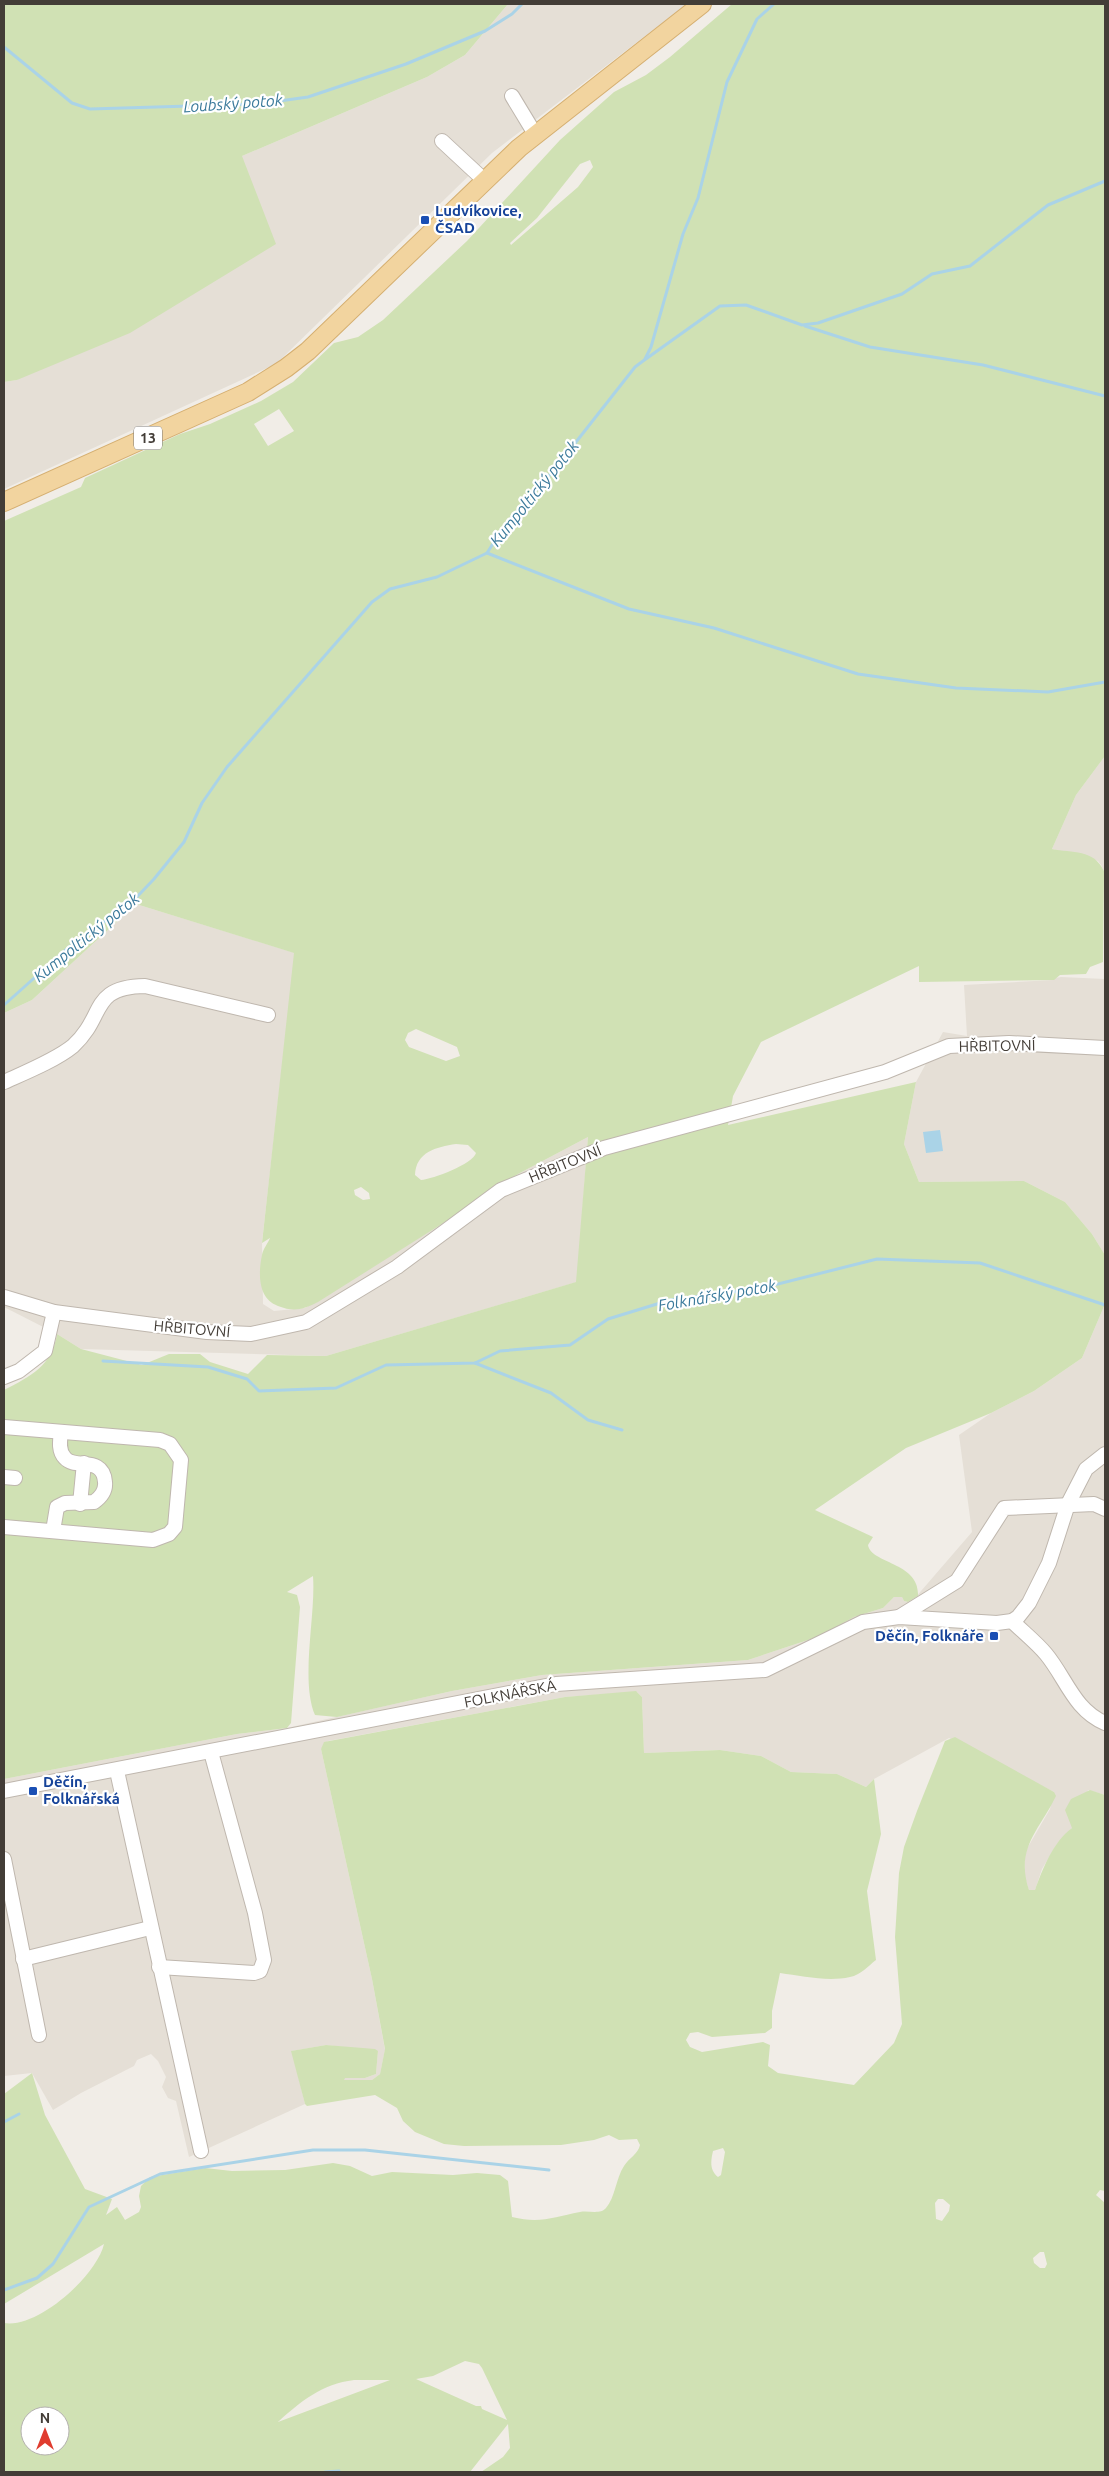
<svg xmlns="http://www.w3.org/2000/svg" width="1109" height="2476" viewBox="0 0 1109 2476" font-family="Ubuntu,sans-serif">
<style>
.residential{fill:#e5dfd6}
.green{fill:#d0e1b4;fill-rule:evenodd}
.water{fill:#aad3e7}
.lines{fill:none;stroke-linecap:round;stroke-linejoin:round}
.stream{stroke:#aad3e7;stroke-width:3}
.minor-casing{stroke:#bfb7ae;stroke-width:16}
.major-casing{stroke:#d5af71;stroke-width:20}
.minor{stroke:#fff;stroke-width:14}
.major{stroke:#f2d49f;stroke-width:18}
.transit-dot{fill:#1a4fb4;stroke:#fff;stroke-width:2}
.labels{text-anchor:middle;stroke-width:4.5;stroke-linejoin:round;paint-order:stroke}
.shield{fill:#fff;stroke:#7b7773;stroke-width:1}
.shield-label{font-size:14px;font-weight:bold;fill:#433d37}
.transit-label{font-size:15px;font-weight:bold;fill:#164399;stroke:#fff;text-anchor:start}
.street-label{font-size:15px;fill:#433d37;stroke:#fff}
.water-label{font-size:16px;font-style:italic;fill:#3b7a9b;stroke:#fff}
</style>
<rect width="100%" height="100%" fill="#f1ede7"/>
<g class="residential">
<path d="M508 4H687L492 153 276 364 4 489V382L17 380 242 156 427 77 465 55Z"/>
<path d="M1105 756V920L1104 871 1101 865 1098 861 1052 849 1076 795Z"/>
<path d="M136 904 295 953 262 1242 263 1304 274 1311 305 1308 464 1210 518 1174 588 1137 577 1282 326 1356 81 1349 57 1334 4 1307V1013L32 1000Z"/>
<path d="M1061 977 1105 979V1255L1092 1234 1065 1202 1024 1181 919 1182 904 1144 916 1082 943 1032 967 1036 964 985 1053 980 1055 978Z"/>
<path d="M1105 1304V1795L1088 1790 1072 1828 1057 1844 1042 1869 1035 1890H1029L1024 1875 1025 1852 1050 1809 1054 1792 949 1738 874 1779 866 1787 837 1774 791 1772 761 1756 720 1750 644 1753 642 1697 637 1692 565 1697 328 1741 321 1749 372 1979 385 2050 380 2074 372 2080H344V2078H365L376 2074 378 2051 326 2045 292 2051 305 2104 189 2157 176 2101 168 2098 162 2087 166 2077 158 2061 151 2054 137 2060 134 2066 81 2093 53 2110 32 2073 4 2076V1779L237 1734 287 1728 452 1691 542 1675 748 1660 820 1636 854 1617 883 1608 894 1597H902L904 1601 908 1602 915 1598 972 1532 959 1435 991 1413 1034 1391 1082 1358Z"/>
</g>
<g class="green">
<path d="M4 4H508L465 55 427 77 242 156 276 244 130 333 17 380 4 382Z"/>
<path d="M732 4H1105V756L1076 795 1052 849C1072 853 1094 849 1104 871L1103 962 1090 967 1086 974 1060 975 1054 980 919 982V966L761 1042 733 1096 728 1125 916 1082 904 1144 919 1182 1024 1181 1065 1202 1092 1234 1105 1255V1304L1082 1358 1034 1391 991 1413 906 1448 815 1510 873 1537 868 1545C871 1564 920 1562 918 1596L908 1602 904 1601 902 1597H894L883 1608 854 1617 820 1636 748 1660 542 1675 452 1691 337 1717 315 1715C300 1680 316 1615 313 1576L287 1592 297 1595 300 1607 291 1723 287 1728 237 1734 4 1779V1390C31 1376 52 1366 57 1334L81 1349 142 1365 169 1354H200L210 1362 248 1374 267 1355 326 1356 576 1282 588 1137 518 1174 464 1210 318 1302C302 1310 294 1312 278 1306 258 1299 258 1274 262 1255 263 1249 268 1243 270 1238L262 1243 294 953 136 904 32 1000 4 1013V521L81 487 85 478 180 434 210 424 261 401 293 382 334 343 358 337 383 320 467 241 560 140 614 92 646 75 670 57ZM590 160 593 167 578 187 511 245 510 243 537 218 580 164ZM279 409 294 431 268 446 254 424ZM416 1029 457 1047 460 1056 446 1061 409 1047 405 1040 408 1033ZM456 1144 468 1145 476 1153C473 1164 433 1179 421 1180L415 1175C416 1152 436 1147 456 1144ZM361 1187 369 1193 370 1199 363 1200 355 1195 354 1190Z"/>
<path d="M636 1691 642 1697 644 1753 720 1750 761 1756 791 1772 837 1774 866 1787 874 1779 881 1834 867 1891 876 1960C868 1966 861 1975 850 1977 828 1982 802 1976 780 1973L772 2011V2028L765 2033 712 2037 698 2032 690 2033 686 2040 690 2047 702 2052 763 2042 770 2045 768 2066 778 2073 854 2085 894 2043 902 2024 895 1937 899 1873 904 1847 917 1811 945 1741 955 1737 1054 1792 1056 1796C1039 1831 1015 1848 1029 1890H1035C1043 1868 1053 1842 1072 1828L1065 1810 1071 1799 1090 1790 1105 1795V2191L1100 2190 1096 2195 1105 2203V2472H481L503 2457 510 2448 508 2424 470 2472H4V2323C38 2329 97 2275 104 2244L4 2304V2094L32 2073 45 2115 85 2189 112 2199 106 2215 117 2207 125 2220 139 2212 141 2207 139 2196 141 2186 150 2177 205 2168 232 2171 285 2170 333 2163 350 2166 372 2176 392 2172 453 2175 477 2173 500 2175 508 2181 512 2217C540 2224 554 2217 580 2212 588 2210 600 2215 606 2208 615 2198 616 2178 624 2166 629 2158 638 2154 640 2145L637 2139 619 2140 609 2135 594 2140 561 2145 464 2146 444 2144 415 2132 403 2121 397 2108 375 2095 307 2106 305 2104 291 2051 326 2045 375 2049 378 2051 376 2074 365 2078H345L344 2080H372L380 2074 385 2049 372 1979 321 1749 324 1742 565 1697ZM723 2148 725 2152 721 2175 718 2177C709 2170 711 2160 713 2151ZM938 2199H943L950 2205 949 2211 942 2221 936 2219 935 2203ZM1040 2252H1044L1047 2264 1045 2268H1040L1034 2263 1033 2258ZM465 2361 479 2364 482 2368 507 2420 482 2409 481 2406H476L416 2379 433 2376ZM354 2380H390L278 2422C301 2401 322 2384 354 2380ZM30 2416H60V2446H30Z"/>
</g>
<path class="water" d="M940 1130 943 1151 926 1153 923 1132Z"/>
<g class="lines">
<g class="stream">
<path d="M4 47 72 103 90 109 258 104 308 97 406 64 485 31 512 14 522 4"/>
<path d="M805 326 870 347 983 365 1105 396"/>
<path d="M645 359 651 347 683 234 698 198 727 82 757 19 774 4"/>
<path d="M487 553 629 609 714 628 858 674 956 688 1048 692 1105 682"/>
<path d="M4 1005 69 947 133 901 154 879 184 842 202 803 227 767 372 602 390 589 437 577 487 553 505 525 554 470 635 367 643 361 720 306 746 305 802 325 818 323 902 294 932 274 970 266 1048 205 1105 181"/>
<path d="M103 1361 208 1367 247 1379 259 1391 336 1388 386 1365 475 1363 500 1351 570 1345 608 1319 670 1300 762 1288 877 1259 980 1263 1105 1305"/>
<path d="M475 1363 551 1393 588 1420 622 1430"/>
<path d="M4 2122 19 2114"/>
<path d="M4 2290 37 2278 53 2264 89 2207 160 2174 313 2150H365L549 2170"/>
<path d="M325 2472 339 2471"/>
</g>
<defs>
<g id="minor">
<path d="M512 96 535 134"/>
<path d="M442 141 484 180"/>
<path d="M4 1082C24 1073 56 1060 73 1046 106 1016 89 987 145 986L268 1015"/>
<path d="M4 1297 54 1312 207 1332 251 1334 306 1322 397 1267 501 1190 604 1148 885 1072 949 1046 1009 1043 1105 1048"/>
<path d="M4 1377 19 1371 45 1351 54 1312"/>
<path d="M4 1427 160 1440 170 1444 181 1460 175 1527 169 1534 153 1540 4 1527"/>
<path d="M4 1477 15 1478"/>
<path d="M80 1504 84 1463"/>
<path d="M53 1531 57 1507 65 1503 94 1502C101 1497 106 1491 105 1482 103 1455 75 1470 65 1458 58 1451 60 1440 61 1432"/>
<path d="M899 1617 957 1581 1004 1508 1094 1504 1105 1509"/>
<path d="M1012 1621C1023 1632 1036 1642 1046 1654 1066 1678 1074 1710 1105 1723"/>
<path d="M117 1771 201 2151"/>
<path d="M4 1791 556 1684 765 1670 863 1622 899 1617 997 1623 1012 1621 1018 1617 1029 1603 1049 1563 1068 1504 1086 1469 1105 1454"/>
<path d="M4 1859 39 2035"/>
<path d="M23 1959 150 1928"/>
<path d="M159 1967 254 1973 260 1971 264 1960 255 1913 211 1752"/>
</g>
<path id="major" d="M4 502 248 392 286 368 308 351 519 148 702 4"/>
</defs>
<use href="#minor" class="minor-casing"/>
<use href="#major" class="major-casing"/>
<use href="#minor" class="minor"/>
<use href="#major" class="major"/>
</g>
<g class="transit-dot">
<rect x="420" y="215" width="10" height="10" rx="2.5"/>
<rect x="989" y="1631" width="10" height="10" rx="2.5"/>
<rect x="28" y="1786" width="10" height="10" rx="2.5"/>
</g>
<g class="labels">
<rect class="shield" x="134" y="426.5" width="28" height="23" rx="4"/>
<g class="shield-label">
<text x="148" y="443">13</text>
</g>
<g class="transit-label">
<text x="435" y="216">Ludvíkovice,<tspan x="435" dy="17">ČSAD</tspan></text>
<text x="984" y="1641" text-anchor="end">Děčín, Folknáře</text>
<text x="43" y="1787">Děčín,<tspan x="43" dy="17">Folknářská</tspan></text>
</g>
<g class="street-label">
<text transform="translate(997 1046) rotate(-1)" y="5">HŘBITOVNÍ</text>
<text transform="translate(565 1164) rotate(-22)" y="5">HŘBITOVNÍ</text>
<text transform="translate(192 1329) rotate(5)" y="5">HŘBITOVNÍ</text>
<text transform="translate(510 1694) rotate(-11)" y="5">FOLKNÁŘSKÁ</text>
</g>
<g class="water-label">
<text transform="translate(233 103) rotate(-4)" y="6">Loubský potok</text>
<text transform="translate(534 493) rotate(-51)" y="6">Kumpoltický potok</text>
<text transform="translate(86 937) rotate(-39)" y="6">Kumpoltický potok</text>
<text transform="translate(717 1295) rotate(-10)" y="6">Folknářský potok</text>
</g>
</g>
<rect width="1109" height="2476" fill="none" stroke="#433d37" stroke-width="10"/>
<g transform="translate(45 2431)"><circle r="24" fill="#ffffff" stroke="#b4b1af"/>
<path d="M0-4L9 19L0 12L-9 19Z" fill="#e03c2f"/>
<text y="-8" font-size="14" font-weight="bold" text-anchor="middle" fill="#433d37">N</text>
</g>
</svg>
